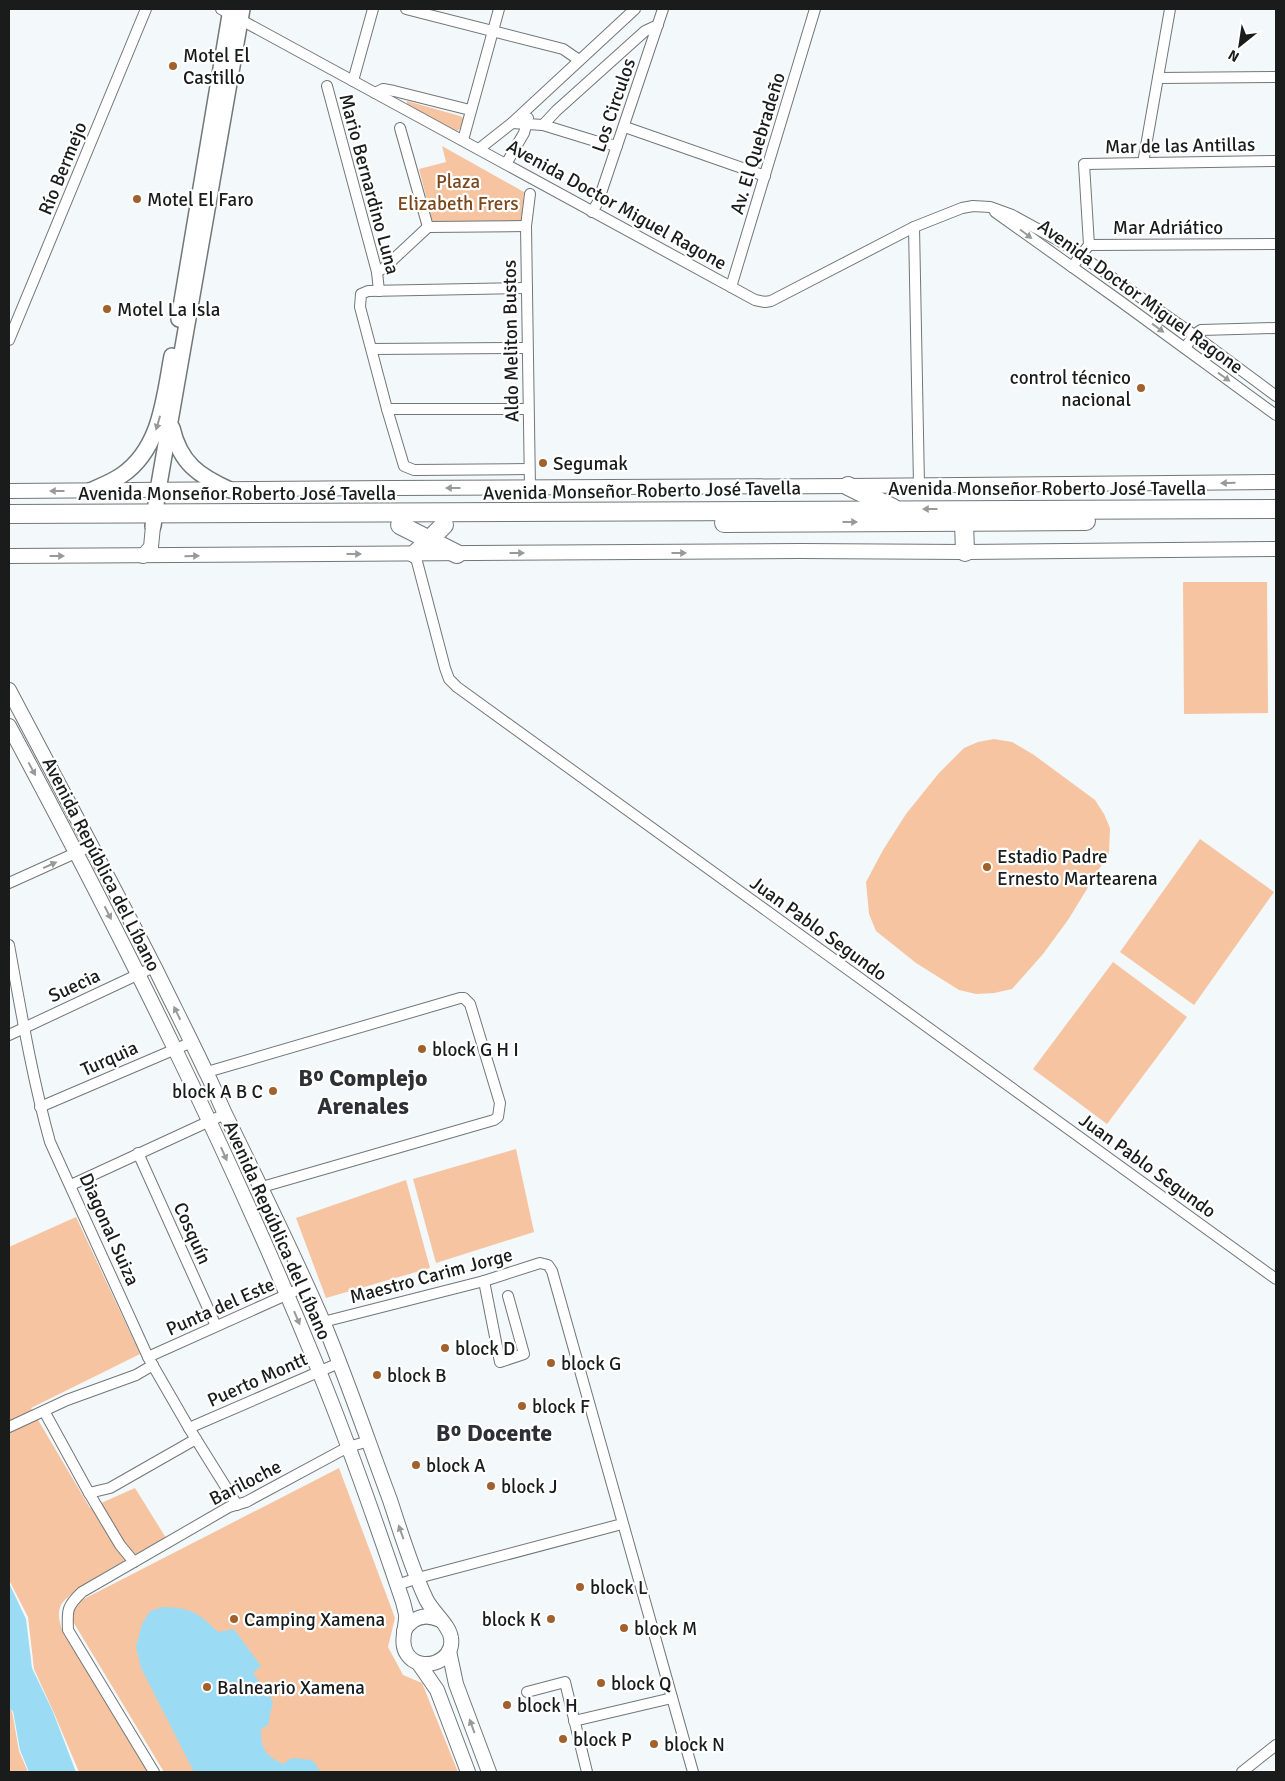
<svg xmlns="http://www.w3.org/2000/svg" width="1285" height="1781" viewBox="0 0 1285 1781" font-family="Signika,sans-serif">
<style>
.green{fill:#f6c4a0}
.water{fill:#9bdcf4}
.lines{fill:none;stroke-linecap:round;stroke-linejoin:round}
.street-casing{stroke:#727779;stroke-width:12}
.secondary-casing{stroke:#727779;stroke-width:16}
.primary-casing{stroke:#727779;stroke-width:18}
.highway-casing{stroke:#727779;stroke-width:20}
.street{stroke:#fff;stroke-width:10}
.secondary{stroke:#fff;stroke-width:14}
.primary{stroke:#fff;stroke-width:15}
.highway{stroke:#fff;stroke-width:18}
.oneway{fill:#989999}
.poi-dot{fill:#a2612c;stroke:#fff;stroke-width:2}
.labels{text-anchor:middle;stroke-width:4.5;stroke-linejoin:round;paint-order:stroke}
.poi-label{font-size:19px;fill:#1a1c1c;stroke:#fff;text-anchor:start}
.street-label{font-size:19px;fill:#1a1c1c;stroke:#fff}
.park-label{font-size:19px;fill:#7b471b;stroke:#fff}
.district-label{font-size:24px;font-weight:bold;fill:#2d3133;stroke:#fff}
</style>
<rect width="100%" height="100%" fill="#f3f8fa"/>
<g class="green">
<path d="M407 101 460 116 464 119 461 128 457 131 407 104Z"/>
<path d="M442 146 524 192 521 223H437L432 220 419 169 446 162Z"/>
<path d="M1183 582H1267L1268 713 1184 714Z"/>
<path d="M994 739 1012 742 1034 755 1095 800 1104 814 1110 828 1109 853 1068 920 1043 954 1012 989 994 993 976 994 959 990 916 963 876 931 869 914 866 882 883 850 906 814 939 773 964 748 978 742Z"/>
<path d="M1200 839 1274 892 1194 1005 1120 952Z"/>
<path d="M1113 962 1187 1017 1107 1124 1033 1069Z"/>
<path d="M516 1149 534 1232 436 1263 413 1179Z"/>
<path d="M406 1180 430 1268 326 1298 296 1218Z"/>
<path d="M76 1217 140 1354 31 1408 90 1508 135 1488 166 1538C144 1550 72 1587 61 1605 56 1615 61 1626 64 1635L150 1772H79L54 1713 34 1669 28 1617 9 1580V1247Z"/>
<path d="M339 1468 395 1618 388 1647 403 1675 422 1683 458 1772H164L72 1620 76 1603Z"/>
<path d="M9 1709 12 1711 19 1751 28 1772H9Z"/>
</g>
<g class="water">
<path d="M9 1583 26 1619 32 1668 53 1712 76 1772H29L20 1750 13 1711 9 1709Z"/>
<path d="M163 1607C192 1608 197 1612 218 1632L234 1629 261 1666 253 1673 273 1701 268 1725 261 1729C261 1749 265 1755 283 1764L292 1758 312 1760 321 1772H194L141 1668 136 1647 142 1624 150 1611Z"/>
</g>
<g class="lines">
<defs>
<g id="street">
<path d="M221 9 755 300 765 302 771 301 914 227 962 208 973 206 990 207 1012 215 1063 243 1194 335 1276 396"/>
<path d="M406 9 563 49 579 60"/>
<path d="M1158 78 1276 77"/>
<path d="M353 81 373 9"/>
<path d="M327 86 377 272 379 291"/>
<path d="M375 93 383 89 394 91 470 110"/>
<path d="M512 123 543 125 595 141 617 146"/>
<path d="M543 125 556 111 645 31 658 25"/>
<path d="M625 127 765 176"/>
<path d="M400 128 428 227"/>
<path d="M463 140 499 9"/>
<path d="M479 149 512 123 635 9"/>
<path d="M1143 163 1170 9"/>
<path d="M506 164 524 133 528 118"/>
<path d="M530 194 526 226 530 488"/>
<path d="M592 212 598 202 663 9"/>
<path d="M995 212 1120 301 1276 415"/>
<path d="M914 227 919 485"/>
<path d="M1089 245 1084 164 1276 161"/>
<path d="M1072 267 1089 245 1276 244"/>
<path d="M377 272 384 268 428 227 526 226"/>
<path d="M731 287 815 9"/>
<path d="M527 288 368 291 361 294 360 307 387 409 404 466 414 470 529 469"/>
<path d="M9 340 146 9"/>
<path d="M1185 348 1194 335 1201 330 1276 328"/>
<path d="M372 349 527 348"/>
<path d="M387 409H528"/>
<path d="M415 554 445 668 449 679 457 687 1276 1279"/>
<path d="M9 883 91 846"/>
<path d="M9 945C21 1011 32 1077 50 1142L148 1357 189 1428 237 1505"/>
<path d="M9 1035 154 967"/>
<path d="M207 1072 460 998H464L470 1004 500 1103 498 1117 494 1120 262 1187"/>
<path d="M40 1107 192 1042"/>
<path d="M138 1153 216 1326"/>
<path d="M71 1185 225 1114"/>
<path d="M484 1281 500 1362 524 1354 508 1296"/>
<path d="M323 1322 484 1281 540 1263 548 1265 552 1271 693 1772"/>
<path d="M148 1357 306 1286"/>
<path d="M44 1411 89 1493 120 1545 134 1562"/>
<path d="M9 1427 67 1400 136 1375 153 1365"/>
<path d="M189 1428 339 1363"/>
<path d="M89 1493 110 1488 196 1439"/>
<path d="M397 1585 418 1578 622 1524"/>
<path d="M527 1692 565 1682 587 1772"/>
<path d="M574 1721 672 1698"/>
<path d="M154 1772 68 1630C67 1610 67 1606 82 1592L229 1507 246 1502 348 1447 369 1441"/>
<path d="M1242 1772 1276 1745"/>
</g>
<g id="secondary">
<path d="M9 491 393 488 848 486 1276 482"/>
<path d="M9 556 800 551 965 552 1276 549"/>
<path d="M143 556 151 547 153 526"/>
<path d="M9 690C58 783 108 876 156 970 172 1003 189 1036 205 1070 213 1085 219 1102 227 1118 260 1186 294 1254 324 1324 348 1382 368 1441 390 1500 401 1533 411 1567 426 1599 432 1612 449 1624 451 1638 455 1662 420 1674 407 1654 399 1642 407 1627 406 1614 405 1610 404 1606 403 1602 377 1525 350 1447 319 1371 229 1150 122 936 9 726"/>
<path d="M404 1631C412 1617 425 1613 440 1620"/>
<path d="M449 1651 456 1684 489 1772"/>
<path d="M419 1664 437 1690 468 1772"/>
</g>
<g id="primary">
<path d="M179 319 231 9"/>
<path d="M172 428C180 463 199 476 230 490"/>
<path d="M90 491C101 486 112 482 122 475 161 448 164 398 172 356"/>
<path d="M153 526 158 490 242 9"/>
</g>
<g id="highway">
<path d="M848 486 893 508"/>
<path d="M9 514 1276 509"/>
<path d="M964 522 965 552"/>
<path d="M724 523 1086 521"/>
<path d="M400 525 457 554"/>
<path d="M415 554 444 525"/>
</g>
</defs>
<use href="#street" class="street-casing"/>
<use href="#secondary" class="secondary-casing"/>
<use href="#primary" class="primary-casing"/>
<use href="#highway" class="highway-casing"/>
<use href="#street" class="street"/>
<use href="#secondary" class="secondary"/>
<use href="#primary" class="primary"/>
<use href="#highway" class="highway"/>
</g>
<defs><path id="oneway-solid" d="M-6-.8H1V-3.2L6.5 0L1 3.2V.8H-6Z" transform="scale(1.25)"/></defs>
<g class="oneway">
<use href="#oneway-solid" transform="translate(1026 234) rotate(37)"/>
<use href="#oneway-solid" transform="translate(1158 328) rotate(36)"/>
<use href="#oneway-solid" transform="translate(1224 377) rotate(36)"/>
<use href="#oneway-solid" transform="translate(158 423) rotate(106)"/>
<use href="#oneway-solid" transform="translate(1228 483) rotate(179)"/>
<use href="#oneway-solid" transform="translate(453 488) rotate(-180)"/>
<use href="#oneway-solid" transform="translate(57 491) rotate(180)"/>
<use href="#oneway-solid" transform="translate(930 509) rotate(180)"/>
<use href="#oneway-solid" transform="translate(850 522)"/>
<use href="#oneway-solid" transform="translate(517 553)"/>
<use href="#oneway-solid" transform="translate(679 553)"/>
<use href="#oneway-solid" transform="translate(354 554)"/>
<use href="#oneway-solid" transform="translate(57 556)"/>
<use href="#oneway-solid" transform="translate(192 556) rotate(-1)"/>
<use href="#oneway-solid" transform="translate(32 769) rotate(62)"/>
<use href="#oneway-solid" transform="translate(50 865) rotate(-24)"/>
<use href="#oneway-solid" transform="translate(108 913) rotate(63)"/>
<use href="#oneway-solid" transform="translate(177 1013) rotate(-116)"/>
<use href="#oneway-solid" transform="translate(224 1154) rotate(66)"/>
<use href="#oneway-solid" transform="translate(297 1318) rotate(67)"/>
<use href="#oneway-solid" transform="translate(401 1532) rotate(-110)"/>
<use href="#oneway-solid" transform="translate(472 1726) rotate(-110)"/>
</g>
<g class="poi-dot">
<circle cx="173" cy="66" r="5"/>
<circle cx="137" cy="199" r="5"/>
<circle cx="107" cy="309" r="5"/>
<circle cx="1141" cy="388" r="5"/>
<circle cx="543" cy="463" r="5"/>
<circle cx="987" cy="867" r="5"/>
<circle cx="422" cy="1049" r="5"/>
<circle cx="273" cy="1091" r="5"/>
<circle cx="445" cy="1348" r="5"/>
<circle cx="551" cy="1363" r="5"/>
<circle cx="377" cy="1375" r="5"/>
<circle cx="522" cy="1406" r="5"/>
<circle cx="416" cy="1465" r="5"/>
<circle cx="491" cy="1486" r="5"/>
<circle cx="580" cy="1587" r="5"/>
<circle cx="234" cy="1619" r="5"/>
<circle cx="551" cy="1619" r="5"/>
<circle cx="624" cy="1628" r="5"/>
<circle cx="601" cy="1683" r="5"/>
<circle cx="207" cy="1687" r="5"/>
<circle cx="507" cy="1705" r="5"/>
<circle cx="563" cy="1739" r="5"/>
<circle cx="654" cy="1744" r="5"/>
</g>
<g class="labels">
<g class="poi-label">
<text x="183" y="62">Motel El<tspan x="183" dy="22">Castillo</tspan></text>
<text x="147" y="206">Motel El Faro</text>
<text x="117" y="316">Motel La Isla</text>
<text x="1131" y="384" text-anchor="end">control técnico<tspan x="1131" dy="22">nacional</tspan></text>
<text x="553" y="470">Segumak</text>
<text x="997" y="863">Estadio Padre<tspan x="997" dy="22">Ernesto Martearena</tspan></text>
<text x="432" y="1056">block G H I</text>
<text x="263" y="1098" text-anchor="end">block A B C</text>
<text x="455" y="1355">block D</text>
<text x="561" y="1370">block G</text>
<text x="387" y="1382">block B</text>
<text x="532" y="1413">block F</text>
<text x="426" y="1472">block A</text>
<text x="501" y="1493">block J</text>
<text x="590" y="1594">block L</text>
<text x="244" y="1626">Camping Xamena</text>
<text x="541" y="1626" text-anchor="end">block K</text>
<text x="634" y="1635">block M</text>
<text x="611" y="1690">block Q</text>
<text x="217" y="1694">Balneario Xamena</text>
<text x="517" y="1712">block H</text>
<text x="573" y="1746">block P</text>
<text x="664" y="1751">block N</text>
</g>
<g class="street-label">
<text transform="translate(613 105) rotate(-71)" y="7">Los Circulos</text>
<text transform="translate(757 143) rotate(-73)" y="7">Av. El Quebradeño</text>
<text transform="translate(1180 145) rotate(-1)" y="7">Mar de las Antillas</text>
<text transform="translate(62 168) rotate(-68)" y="7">Río Bermejo</text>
<text transform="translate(370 184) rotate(75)" y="7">Mario Bernardino Luna</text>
<text transform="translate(617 204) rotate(29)" y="7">Avenida Doctor Miguel Ragone</text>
<text x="1168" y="234">Mar Adriático</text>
<text transform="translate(1141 296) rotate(36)" y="7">Avenida Doctor Miguel Ragone</text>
<text transform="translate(510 341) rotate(-91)" y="7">Aldo Meliton Bustos</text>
<text x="1047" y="495">Avenida Monseñor Roberto José Tavella</text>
<text transform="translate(642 490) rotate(-1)" y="7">Avenida Monseñor Roberto José Tavella</text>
<text x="237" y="500">Avenida Monseñor Roberto José Tavella</text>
<text transform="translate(102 864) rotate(63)" y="7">Avenida República del Líbano</text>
<text transform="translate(819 928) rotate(36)" y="7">Juan Pablo Segundo</text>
<text transform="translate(74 985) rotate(-25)" y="7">Suecia</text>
<text transform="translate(109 1058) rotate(-24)" y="7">Turquia</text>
<text transform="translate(1148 1165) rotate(36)" y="7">Juan Pablo Segundo</text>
<text transform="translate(110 1229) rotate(66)" y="7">Diagonal Suiza</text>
<text transform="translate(278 1230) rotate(66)" y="7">Avenida República del Líbano</text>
<text transform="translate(193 1233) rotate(66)" y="7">Cosquín</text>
<text transform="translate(431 1275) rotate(-15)" y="7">Maestro Carim Jorge</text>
<text transform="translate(220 1306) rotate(-24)" y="7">Punta del Este</text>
<text transform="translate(257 1379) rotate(-24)" y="7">Puerto Montt</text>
<text transform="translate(245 1482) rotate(-27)" y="7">Bariloche</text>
</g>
<g class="park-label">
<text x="458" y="188">Plaza<tspan x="458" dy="22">Elizabeth Frers</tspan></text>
</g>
<g class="district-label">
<text x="363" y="1086">Bº Complejo<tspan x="363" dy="28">Arenales</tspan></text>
<text x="494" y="1441">Bº Docente</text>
</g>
</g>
<rect width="1285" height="1781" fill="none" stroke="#1a1c1c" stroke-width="20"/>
<g transform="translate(1240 45) rotate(210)" stroke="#ffffff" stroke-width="4" paint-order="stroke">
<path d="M0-4L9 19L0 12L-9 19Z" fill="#1a1c1c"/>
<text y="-8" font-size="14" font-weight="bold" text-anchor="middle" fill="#1a1c1c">N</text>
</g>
</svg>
